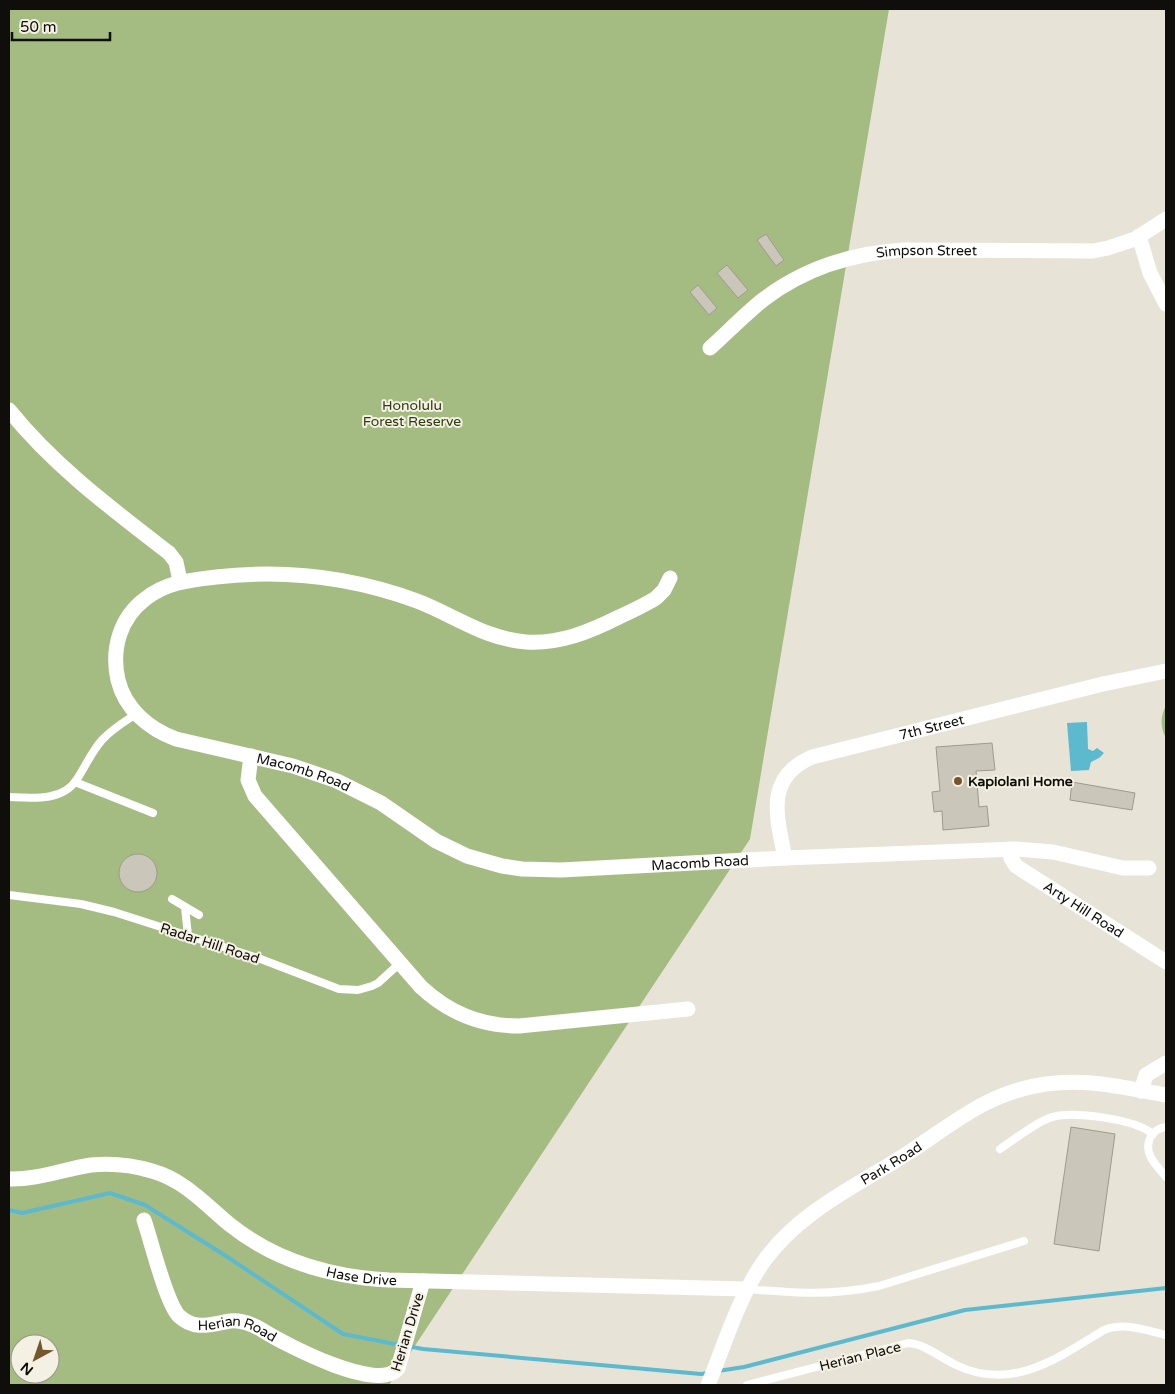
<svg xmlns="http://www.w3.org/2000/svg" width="1175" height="1394" viewBox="0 0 1175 1394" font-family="'Varela Round',sans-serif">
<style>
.green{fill:#a4bc82;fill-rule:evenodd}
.water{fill:#5cb9ce}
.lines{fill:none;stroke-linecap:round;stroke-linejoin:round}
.stream{stroke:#5cb9ce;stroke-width:4}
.building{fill:#cac6ba;stroke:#9e9a8f}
.service{stroke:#fff;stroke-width:8}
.minor{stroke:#fff;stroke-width:15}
.poi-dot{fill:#76572c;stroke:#f5f0e4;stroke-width:2}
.labels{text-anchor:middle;stroke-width:4;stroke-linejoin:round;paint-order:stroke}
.street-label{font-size:14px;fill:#0f0e0a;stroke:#f5f0e4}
.park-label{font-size:14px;fill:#2d3e0e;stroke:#f5f0e4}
.poi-label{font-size:14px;font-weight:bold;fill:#0f0e0a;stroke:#f5f0e4;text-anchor:start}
</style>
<rect width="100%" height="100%" fill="#e8e3d7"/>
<g class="green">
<path d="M9 9H889L750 839 389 1385H9ZM20 1344H50V1374H20Z"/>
<path d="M1166 706V738C1160 727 1160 716 1166 706Z"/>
</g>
<path class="water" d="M1087 722 1088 749 1093 751 1097 748 1104 753 1099 758 1091 762 1089 770 1071 771 1067 723Z"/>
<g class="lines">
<g class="stream">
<path d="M9 1210 22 1213 110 1193 145 1205 226 1256 343 1334 400 1345"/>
<path d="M407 1346 423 1349 701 1374 709 1373"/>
<path d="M718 1371 744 1367 965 1310 1166 1288"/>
</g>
</g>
<g class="building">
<path d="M766 234 784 260 776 266 757 240Z"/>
<path d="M727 265 748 290 738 298 717 273Z"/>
<path d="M698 285 717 308 709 315 690 292Z"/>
<path d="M992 743 995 770 976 771 979 807 987 806 989 826 943 830 942 811 934 812 932 792 940 791 936 747Z"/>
<path d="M1072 782 1135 793 1132 810 1070 800Z"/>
<circle cx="138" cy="873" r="19"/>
<path d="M1071 1127 1115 1134 1099 1251 1054 1244Z"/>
</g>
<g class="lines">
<g class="service">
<path d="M75 782 153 813"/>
<path d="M9 797C31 798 63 802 77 779 85 767 92 751 102 740 112 729 124 722 136 714"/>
<path d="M9 895 81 904 114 912 258 958 339 989 358 990 372 986 378 983 400 963"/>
<path d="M172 899 199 915"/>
<path d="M185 907 188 936"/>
<path d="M1166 1127C1159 1128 1153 1132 1150 1138 1143 1154 1157 1166 1166 1177"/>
<path d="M1000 1149C1015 1139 1032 1125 1049 1118 1071 1110 1135 1119 1153 1134"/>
<path d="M746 1289C795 1293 830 1296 879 1286L1024 1241"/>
<path d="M747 1385 908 1343C925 1344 941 1358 956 1365 1012 1392 1058 1358 1104 1330 1125 1322 1145 1330 1166 1335"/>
</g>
<g class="minor">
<path d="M1139 236 1150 273 1166 304"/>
<path id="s1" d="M710 348C728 332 745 314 764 299 805 268 853 253 904 250L1093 251 1108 248 1135 239 1166 219"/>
<path d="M9 410C54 466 112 509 169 553L176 562 180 581"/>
<path id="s2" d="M670 578 664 590 656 598C645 605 632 611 619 617 589 632 560 644 526 642 485 639 454 615 417 601 352 577 285 569 216 577 190 580 166 582 145 599 120 618 111 649 118 680 125 709 149 729 176 739L293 766 337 781 381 803 436 841 467 856 502 866 522 869 561 870 785 858 1016 849 1053 852 1123 868H1149"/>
<path d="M251 756 248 780 255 796 421 987C449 1013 480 1026 519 1026L688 1009"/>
<path id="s3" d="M1009 849 1011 858 1016 866 1166 962"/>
<path id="s4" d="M785 858C777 817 764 778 812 757L1103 684 1166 671"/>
<path d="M1141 1091 1146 1075 1166 1063"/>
<path id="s5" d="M9 1179C37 1180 64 1169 91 1165 112 1163 132 1165 152 1171 184 1180 204 1203 229 1224 275 1261 331 1277 389 1280L746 1289"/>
<path id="s6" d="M144 1220C151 1240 166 1303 179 1316 195 1331 211 1324 230 1321 241 1320 252 1324 262 1330 286 1345 380 1394 398 1368L423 1281"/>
<path id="s7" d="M708 1385C725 1344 738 1298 764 1261 799 1212 856 1186 905 1155 953 1124 987 1092 1046 1084 1087 1078 1126 1088 1166 1095"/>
</g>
</g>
<circle class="poi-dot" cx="958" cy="781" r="5"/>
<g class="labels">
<g class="street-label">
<text dy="5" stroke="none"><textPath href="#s1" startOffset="246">Simpson Street</textPath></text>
<text dy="5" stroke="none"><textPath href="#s4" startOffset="240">7th Street</textPath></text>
<text dy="5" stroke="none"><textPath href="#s2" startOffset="869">Macomb Road</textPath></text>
<text dy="5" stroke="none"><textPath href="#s2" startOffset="1289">Macomb Road</textPath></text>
<text dy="5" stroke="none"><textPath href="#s3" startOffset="99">Arty Hill Road</textPath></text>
<text transform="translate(210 943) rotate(18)" y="5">Radar Hill Road</text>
<text dy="5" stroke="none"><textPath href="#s7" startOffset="298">Park Road</textPath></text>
<text dy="5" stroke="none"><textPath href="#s5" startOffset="384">Hase Drive</textPath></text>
<text transform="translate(407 1332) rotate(-73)" y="5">Herian Drive</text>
<text dy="5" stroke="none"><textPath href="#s6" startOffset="165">Herian Road</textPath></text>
<text transform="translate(860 1356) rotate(-14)" y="5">Herian Place</text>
</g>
<g class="park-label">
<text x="412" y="410">Honolulu<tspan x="412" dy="16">Forest Reserve</tspan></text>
</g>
<g class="poi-label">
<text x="968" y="786">Kapiolani Home</text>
</g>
</g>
<rect width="1175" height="1394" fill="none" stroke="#0f0e0a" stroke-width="20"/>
<g transform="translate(35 1359) rotate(220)"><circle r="24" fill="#f5f0e4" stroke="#99968d"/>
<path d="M0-4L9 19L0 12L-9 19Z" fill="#76572c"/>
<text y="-8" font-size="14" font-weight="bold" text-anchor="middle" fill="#0f0e0a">N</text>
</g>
<path d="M12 32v8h98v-8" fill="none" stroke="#0f0e0a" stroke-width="2.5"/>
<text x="20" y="32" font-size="15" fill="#0f0e0a" stroke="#f5f0e4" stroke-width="4" paint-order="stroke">50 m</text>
</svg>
